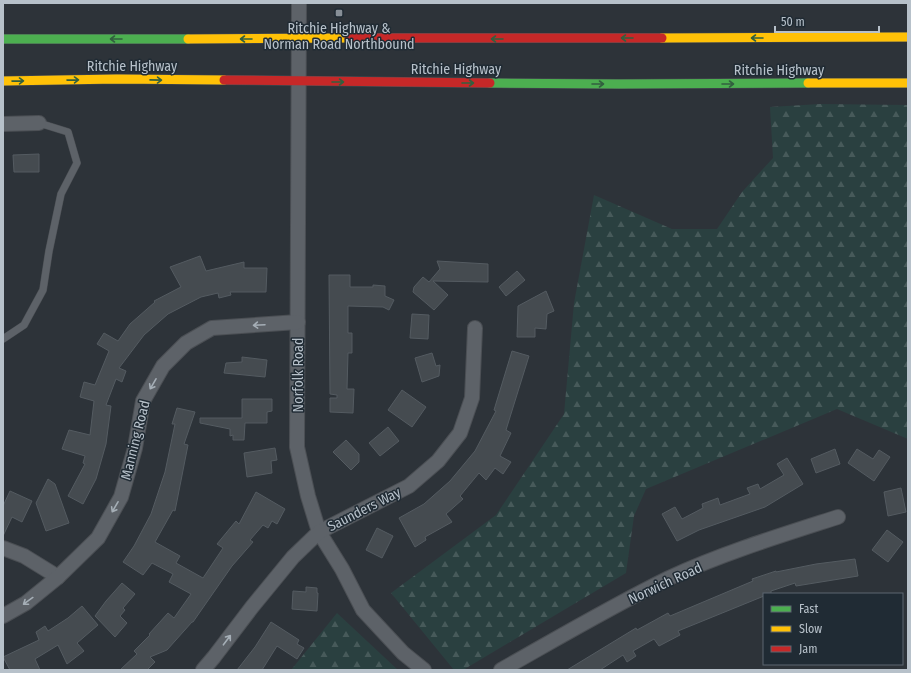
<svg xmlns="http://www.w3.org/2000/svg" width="911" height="673" viewBox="0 0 911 673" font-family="'Fira Sans Condensed',sans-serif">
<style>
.forest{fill:url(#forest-firs)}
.building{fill:#454b50;stroke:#545b61}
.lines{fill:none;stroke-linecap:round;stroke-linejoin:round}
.lane-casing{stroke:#4b4f54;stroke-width:8}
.street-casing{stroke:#4b4f54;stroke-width:16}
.fast-casing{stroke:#4b5056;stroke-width:10}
.slow-casing{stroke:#4b5056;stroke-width:10}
.jam-casing{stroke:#4b5056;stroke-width:10}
.lane{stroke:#5d6268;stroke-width:7}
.street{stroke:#5d6268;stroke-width:14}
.fast{stroke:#4caf50;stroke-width:9}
.slow{stroke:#ffc107;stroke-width:9}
.jam{stroke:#c62828;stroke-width:9}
.oneway{stroke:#32603f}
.oneway2{stroke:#a5aeb6}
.poi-dot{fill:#878f97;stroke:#202b34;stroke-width:1.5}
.labels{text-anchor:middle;stroke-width:3;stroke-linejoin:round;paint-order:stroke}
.poi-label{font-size:14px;fill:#b7c1ca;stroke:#202b34}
.street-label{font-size:14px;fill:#b7c1ca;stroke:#202b34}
</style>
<defs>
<pattern id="forest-firs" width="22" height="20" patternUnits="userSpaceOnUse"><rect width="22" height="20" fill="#2a4040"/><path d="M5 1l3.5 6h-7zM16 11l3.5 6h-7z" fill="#475a5a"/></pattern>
</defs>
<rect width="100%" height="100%" fill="#2d3339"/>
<g class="forest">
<path d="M820 104 908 105V439L837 409 646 489 634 516 626 573 463 670H454L391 593 496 515 564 414 574 303 594 195 672 229H717L742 192 773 158 770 107Z"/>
<path d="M337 613 398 670H291Z"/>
</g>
<g class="building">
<path d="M39 154V172H14L13 155Z"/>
<path d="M200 256 206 271 244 262V268H267L266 292H230L231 295 219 298 218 293 201 297 168 314 144 335 119 368 126 371 122 382 116 379 106 405 111 406 106 444 96 479 83 504 68 496 85 464 83 463 85 456 62 449 69 430 90 435 94 401 80 397 84 382 95 385 109 351 97 344 104 333 118 341 130 324 155 302 154 301 181 287 170 267Z"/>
<path d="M437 261 488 264V282L433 281 448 295 434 310 413 292 414 287 423 277 429 282 440 269Z"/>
<path d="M517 271 525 280 506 296 499 287Z"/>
<path d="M329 275H350V287H373V285L385 286V296L394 300 389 310 383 307 348 306V333H352V353H348L347 389H354L353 413 330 412V398H337V395L330 394Z"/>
<path d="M546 291 554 311 547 314 546 329 535 328V337H517L518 306Z"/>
<path d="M412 314 429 315 428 339 410 338Z"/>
<path d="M512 351 529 356 506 430 511 433 500 456 511 462 503 474 495 468 486 480 479 473 460 496 463 499 446 514 452 522 425 537 426 540 415 547 399 518 424 504 450 481 475 451 496 411 494 410Z"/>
<path d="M432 353 436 366 440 365 439 376 422 382 415 358Z"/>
<path d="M242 357 267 360 265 377 224 373 226 363 242 362Z"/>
<path d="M402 390 426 407 412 427 388 410Z"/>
<path d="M242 399H272V411L267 412V423H245L244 440H233V435L230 436V429L200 423V418H242Z"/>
<path d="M177 408 195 412 184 444 188 445 175 511 173 510 155 542 180 556 176 563 203 578 223 548 217 544 236 521 239 524 256 492 285 509 277 524 272 521 268 528 263 525 250 540 253 542 232 566 193 622H192L167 650 150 657 155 662 147 670H120L137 654 134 651 150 635 149 634 168 613 174 618 191 594 169 582 173 574 152 563 143 575 123 562 134 546 151 514 165 472 175 424H172Z"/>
<path d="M388 427 399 441 380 456 369 443Z"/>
<path d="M346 440 359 454V462L351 470 333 452Z"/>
<path d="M275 448 277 460 271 461 272 473 247 477 244 453Z"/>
<path d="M835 449 840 464 816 473 811 459Z"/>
<path d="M857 449 873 459 879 450 890 457 874 481 848 463Z"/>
<path d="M787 458 803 484 765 507 699 530 677 541 662 514 675 507 682 519 703 508 702 504 718 498 720 505 750 494 747 488 758 484 760 489 784 475 777 464Z"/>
<path d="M48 479 55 484 69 523 46 531 36 503Z"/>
<path d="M901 488 906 512 888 516 884 492Z"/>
<path d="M10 491 32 501 22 522 12 517 3 536V506Z"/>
<path d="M377 528 393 536 382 558 366 550Z"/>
<path d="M887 530 903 542 888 562 872 550Z"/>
<path d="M855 559 858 576 796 586 795 583 771 591V594H764V596L678 631 680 635 659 646 654 639 633 651 636 656 627 662 623 655 600 670H567L636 628 637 630 668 613 670 616 753 581 752 579 776 571V572L816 564Z"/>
<path d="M122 583 135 594 123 608 125 610 120 616 127 623 115 637 95 616 106 601Z"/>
<path d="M306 587 317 588V593H318L317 611 292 609 293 591 306 592Z"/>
<path d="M82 606 98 625 77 643 84 651 67 664 58 645 35 659 40 670H10L3 657 39 640 36 632 45 626 48 631 68 618Z"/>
<path d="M271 622 299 640 297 644 304 648 297 659 277 646 262 670H237L255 647Z"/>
</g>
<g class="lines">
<defs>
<path id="lane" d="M3 339 24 325 43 290 49 251 61 194 77 163 68 132 39 123"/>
<g id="street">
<path d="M299 3 297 447 308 496 319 532 342 569 363 610 403 653 424 670"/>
<path d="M3 124 39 123"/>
<path d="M3 548 24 556 58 577"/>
<path d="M3 616 26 603 58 577 98 538 121 497 135 448 143 401 163 366 186 343 212 328 298 322"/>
<path d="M203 670 214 657 252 607 293 557 319 532 409 486 438 461 460 433 472 398 475 328"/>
<path d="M501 670C556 639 612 606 669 578 723 553 782 535 838 517"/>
</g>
<g id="fast">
<path d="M3 39H188"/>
<path d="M490 83 619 84 808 83"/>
</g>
<g id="slow">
<path d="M662 38 908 37"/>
<path d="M188 39 349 38"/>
<path d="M3 81 117 79 224 80"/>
<path d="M808 83H908"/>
</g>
<g id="jam">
<path d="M349 38H662"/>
<path d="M224 80 490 83"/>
</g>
</defs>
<use href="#lane" class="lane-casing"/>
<use href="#street" class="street-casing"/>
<use href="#fast" class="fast-casing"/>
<use href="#slow" class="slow-casing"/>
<use href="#jam" class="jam-casing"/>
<use href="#lane" class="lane"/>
<use href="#street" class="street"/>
<use href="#fast" class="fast"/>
<use href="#slow" class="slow"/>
<use href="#jam" class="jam"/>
</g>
<defs><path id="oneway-shaft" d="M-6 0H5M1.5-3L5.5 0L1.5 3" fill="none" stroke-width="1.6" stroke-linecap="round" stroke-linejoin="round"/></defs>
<g class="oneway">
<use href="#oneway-shaft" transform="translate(627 38) rotate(180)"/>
<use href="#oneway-shaft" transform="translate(757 38) rotate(180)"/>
<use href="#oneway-shaft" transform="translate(116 39) rotate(180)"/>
<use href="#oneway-shaft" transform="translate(246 39) rotate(180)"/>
<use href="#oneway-shaft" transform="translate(497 39) rotate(180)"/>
<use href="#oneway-shaft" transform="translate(73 80) rotate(-1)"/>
<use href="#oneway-shaft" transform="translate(156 80) rotate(1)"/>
<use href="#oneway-shaft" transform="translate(18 81) rotate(-1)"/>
<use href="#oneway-shaft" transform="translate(338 82)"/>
<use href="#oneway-shaft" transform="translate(468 83)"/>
<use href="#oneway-shaft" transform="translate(598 84)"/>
<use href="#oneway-shaft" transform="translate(728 84)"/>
</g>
<g class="oneway2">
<use href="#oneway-shaft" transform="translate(259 325) rotate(177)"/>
<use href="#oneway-shaft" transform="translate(153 384) rotate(120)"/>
<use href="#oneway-shaft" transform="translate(115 507) rotate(120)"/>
<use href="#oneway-shaft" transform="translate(28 601) rotate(144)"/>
<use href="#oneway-shaft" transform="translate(227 640) rotate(-53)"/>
</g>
<rect class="poi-dot" x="335" y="9" width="8" height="8" rx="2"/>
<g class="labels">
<g class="poi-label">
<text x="339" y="33">Ritchie Highway &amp;<tspan x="339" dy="16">Norman Road Northbound</tspan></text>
</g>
<g class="street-label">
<text x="132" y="71">Ritchie Highway</text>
<text x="456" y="74">Ritchie Highway</text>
<text x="779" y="75">Ritchie Highway</text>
<text transform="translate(298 375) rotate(-90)" y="5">Norfolk Road</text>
<text transform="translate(135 440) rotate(-76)" y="5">Manning Road</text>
<text transform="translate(364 509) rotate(-27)" y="5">Saunders Way</text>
<text transform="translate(665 583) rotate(-25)" y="5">Norwich Road</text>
</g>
</g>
<rect width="911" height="673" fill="none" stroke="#b7c1ca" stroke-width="8"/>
<rect x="763" y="593" width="140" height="72" fill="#202b34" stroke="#5c6770"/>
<rect x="771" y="606" width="20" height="6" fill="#4caf50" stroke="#5c6770"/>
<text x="799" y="613" font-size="12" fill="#b7c1ca">Fast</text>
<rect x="771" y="626" width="20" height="6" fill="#ffc107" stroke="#5c6770"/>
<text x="799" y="633" font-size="12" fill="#b7c1ca">Slow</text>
<rect x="771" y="646" width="20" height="6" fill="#c62828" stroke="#5c6770"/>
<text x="799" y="653" font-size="12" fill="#b7c1ca">Jam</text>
<path d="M775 26v6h104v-6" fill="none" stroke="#b7c1ca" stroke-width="2"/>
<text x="781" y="26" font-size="12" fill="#b7c1ca" stroke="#202b34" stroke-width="3" paint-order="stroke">50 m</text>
</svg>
